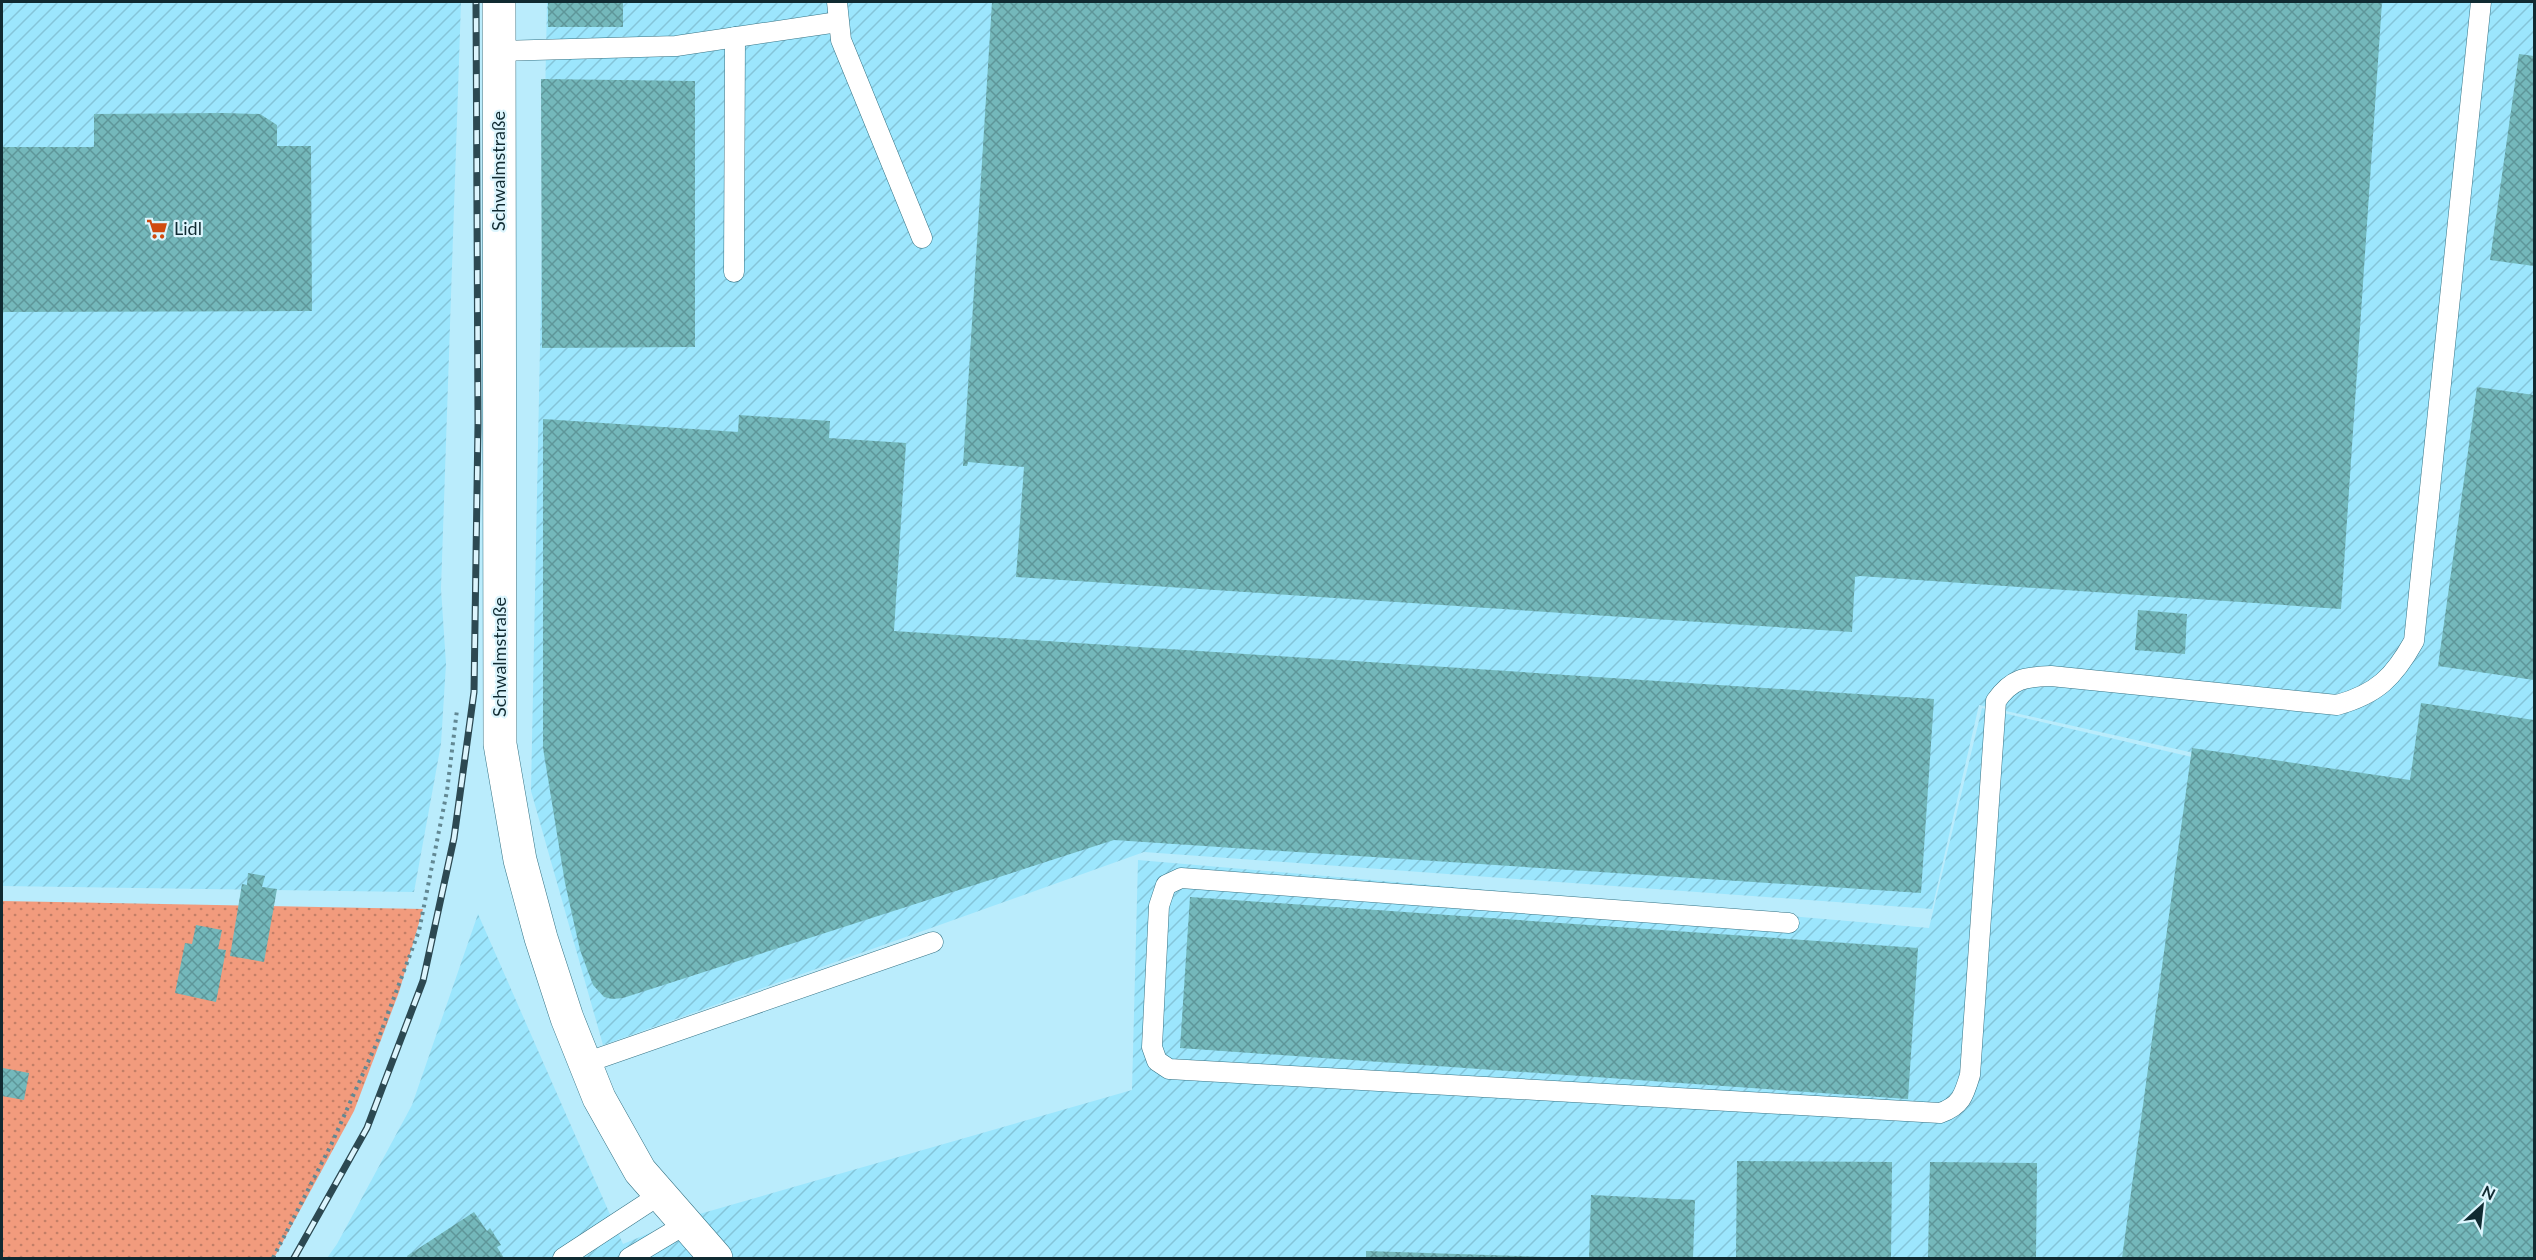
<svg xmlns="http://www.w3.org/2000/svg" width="2536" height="1260" viewBox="0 0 2536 1260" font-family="Lato,sans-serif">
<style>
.industrial{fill:url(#industrial-furrows)}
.garden{fill:url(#garden-dots)}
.building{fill:url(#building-cross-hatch)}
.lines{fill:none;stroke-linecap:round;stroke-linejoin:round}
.lane-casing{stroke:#357385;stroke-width:21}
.street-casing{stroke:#357385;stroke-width:34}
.path{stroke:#628893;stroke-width:4;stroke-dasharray:3 4.5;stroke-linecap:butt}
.lane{stroke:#fff;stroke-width:20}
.street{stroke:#fff;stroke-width:33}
.rail-casing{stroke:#2c4952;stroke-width:7}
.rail{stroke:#dcf5fd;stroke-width:4.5;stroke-dasharray:14;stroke-linecap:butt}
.labels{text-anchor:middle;stroke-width:4.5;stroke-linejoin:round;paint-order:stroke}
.street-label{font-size:18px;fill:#102a31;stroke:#dcf5fd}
.poi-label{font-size:18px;fill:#102a31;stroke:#dcf5fd;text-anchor:start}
</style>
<defs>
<pattern id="industrial-furrows" width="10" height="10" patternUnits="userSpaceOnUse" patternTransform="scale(1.5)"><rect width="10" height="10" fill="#9ce6fd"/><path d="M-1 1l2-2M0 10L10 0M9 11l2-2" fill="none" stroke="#85c5d9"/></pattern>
<pattern id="garden-dots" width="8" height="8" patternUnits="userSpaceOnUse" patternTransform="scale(1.5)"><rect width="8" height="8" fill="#f29b7d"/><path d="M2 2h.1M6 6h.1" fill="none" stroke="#c37f67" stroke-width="1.8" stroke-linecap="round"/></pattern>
<pattern id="building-cross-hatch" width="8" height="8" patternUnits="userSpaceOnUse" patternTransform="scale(1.5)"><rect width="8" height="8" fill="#74b8bb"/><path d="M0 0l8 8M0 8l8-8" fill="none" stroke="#5e9699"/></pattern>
</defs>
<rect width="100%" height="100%" fill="#baecfc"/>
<g class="industrial">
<path d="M2 2H461L441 589 446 664 441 744 414 892 2 886Z"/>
<path d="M547 2H2534V829L1979 705 1932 909 1144 852 603 1045 531 791Z"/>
<path d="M1982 708 2534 837V1258H327L337 1244 412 1105 478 914 623 1244 689 1217 1132 1090 1138 860 1929 928Z"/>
</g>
<path class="garden" d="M2 901 423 909 399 992 354 1111 274 1258H2Z"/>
<g class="building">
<rect x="548" y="2" width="75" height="25"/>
<path d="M992 2H2382L2341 609 1860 576 1855 577 1852 632 1016 577 1024 467 968 462 967 466H963Z"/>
<path d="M2519 54 2534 56V266L2490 260Z"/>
<path d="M541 79 695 81V347L542 348Z"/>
<path d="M224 113 260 114 277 125V146H311L312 311 2 312V147H94V114Z"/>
<path d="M2477 387 2534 395V680L2438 666Z"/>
<path d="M739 415 830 421 829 438 906 443 894 631 1934 699 1921 893 1114 840 623 998 612 999 604 997 593 985 580 950 565 883 543 748V419L738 432Z"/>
<path d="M2138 610 2187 614 2185 654 2135 650Z"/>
<path d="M2421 703 2534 720V1258H2122L2192 748 2410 780Z"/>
<path d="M248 873 265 876 262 887 277 889 264 962 230 956 242 884 247 885Z"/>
<path d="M1190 897 1918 948 1908 1099 1180 1048Z"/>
<path d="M196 925 222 930 218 949 226 950 216 1002 175 993 185 943 192 944Z"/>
<path d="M3 1068 29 1073 24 1100 2 1096Z"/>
<path d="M1737 1161 1892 1162 1891 1258H1736Z"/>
<path d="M1930 1162 2037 1163 2036 1258H1928Z"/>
<path d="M1591 1195 1695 1200 1693 1258H1589Z"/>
<path d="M474 1212 487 1231 490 1228 501 1245 497 1247 504 1258H408L407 1256Z"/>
<path d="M1366 1251 1548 1257V1258H1366Z"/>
</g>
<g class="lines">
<defs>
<g id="lane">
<path d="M837 2 841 40 922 238"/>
<path d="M498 51 676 46 838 22"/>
<path d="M734 272 735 37"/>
<path d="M1789 923 1181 878 1166 885 1159 906 1152 1047 1157 1061 1169 1069 1940 1113C1961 1106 1964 1095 1970 1075L1996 701C2012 678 2025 677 2051 676L2337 705C2377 694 2394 677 2414 641L2481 2"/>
<path d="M585 1063 933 942"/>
<path d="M563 1258 661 1194"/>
<path d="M629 1258 686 1224"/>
</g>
<path id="street" d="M499 2 500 744 520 860 541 938 567 1018 599 1098 640 1171 716 1258"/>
</defs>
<use href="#lane" class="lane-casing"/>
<use href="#street" class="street-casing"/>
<path class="path" d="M273 1258 331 1145 378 1040 419 931 447 791 457 710"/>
<use href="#lane" class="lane"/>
<use href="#street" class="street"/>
<defs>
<path id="rail" d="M294 1258 367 1128 423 981 454 838 474 692 478 423 476 2"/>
</defs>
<use href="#rail" class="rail-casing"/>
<use href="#rail" class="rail"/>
</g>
<defs>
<symbol id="supermarket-bare" viewBox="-9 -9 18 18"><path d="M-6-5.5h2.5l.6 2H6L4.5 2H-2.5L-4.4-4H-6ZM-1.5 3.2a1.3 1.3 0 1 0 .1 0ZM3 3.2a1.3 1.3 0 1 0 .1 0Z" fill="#d04a0f" stroke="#dcf5fd" stroke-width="2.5" paint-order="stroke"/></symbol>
</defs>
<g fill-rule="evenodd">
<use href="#supermarket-bare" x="142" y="214" width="30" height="30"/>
</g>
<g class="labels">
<g class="street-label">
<text transform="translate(499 171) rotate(-90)" y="6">Schwalmstraße</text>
<text transform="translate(500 657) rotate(-90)" y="6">Schwalmstraße</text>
</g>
<g class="poi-label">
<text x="174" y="235">Lidl</text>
</g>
</g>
<rect width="2536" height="1260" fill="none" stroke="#102a31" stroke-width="6"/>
<g transform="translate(2482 1206) rotate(27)" stroke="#dcf5fd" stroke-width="4.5" paint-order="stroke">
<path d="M0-4.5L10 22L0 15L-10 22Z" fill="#102a31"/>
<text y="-9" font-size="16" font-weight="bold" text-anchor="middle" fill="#102a31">N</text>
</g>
</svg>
